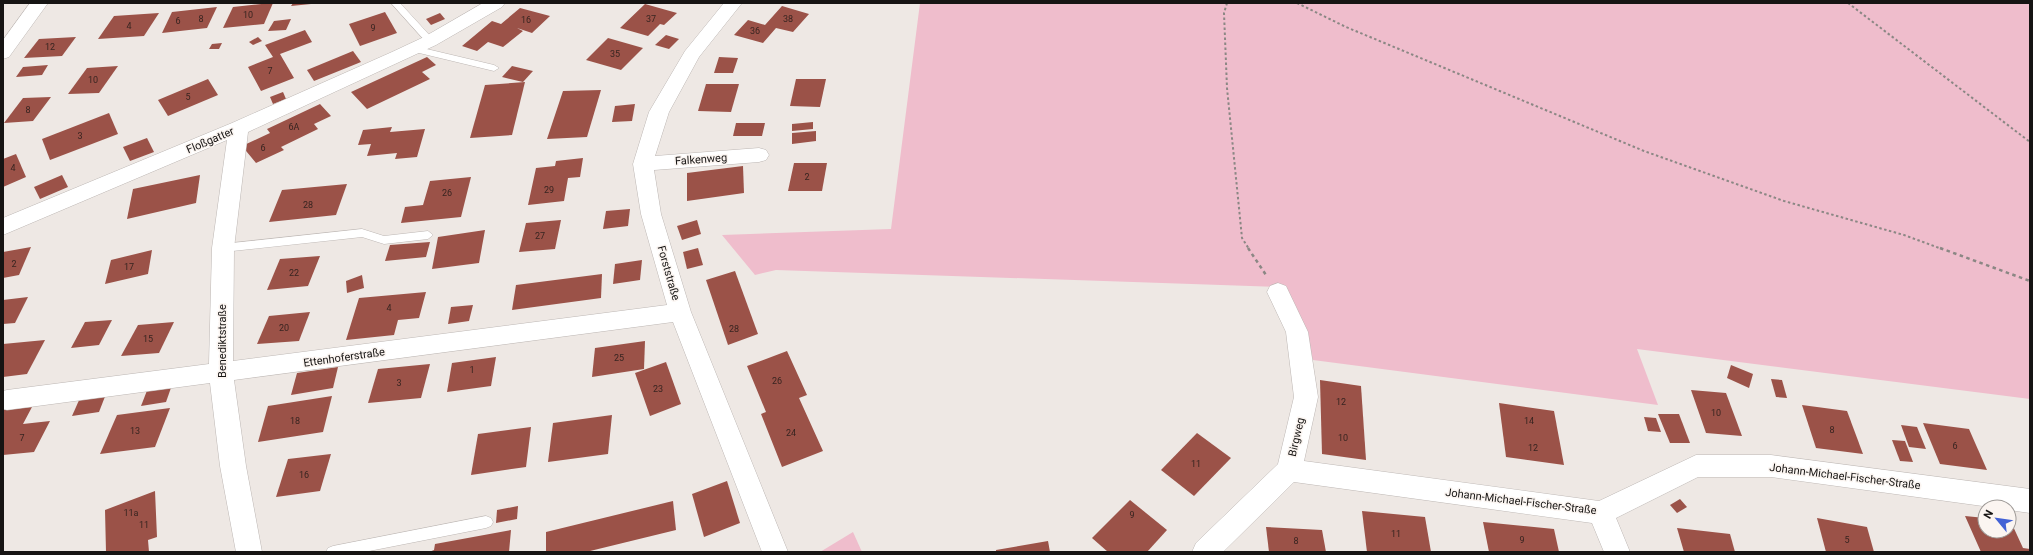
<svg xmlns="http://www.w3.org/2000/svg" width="2033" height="555" viewBox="0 0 2033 555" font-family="Roboto,sans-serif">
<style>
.green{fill:#efbdcc}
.building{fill:#9b5248}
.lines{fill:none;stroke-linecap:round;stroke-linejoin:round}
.lane-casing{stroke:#bdb7b4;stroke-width:1}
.street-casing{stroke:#bdb7b4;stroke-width:1}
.path-far1{stroke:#8b8784;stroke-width:2;stroke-dasharray:2.5 2.5;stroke-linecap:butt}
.path{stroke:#8b8784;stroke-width:2.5;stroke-dasharray:3.5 3.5;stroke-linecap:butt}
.lane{fill:#fff;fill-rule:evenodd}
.street{fill:#fff;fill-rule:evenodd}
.labels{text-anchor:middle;stroke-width:3;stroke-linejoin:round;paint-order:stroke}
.number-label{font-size:9px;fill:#372420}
.street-label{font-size:11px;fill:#161413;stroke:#fbf5f1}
</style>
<rect width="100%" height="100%" fill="#eee8e4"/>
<g class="green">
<path d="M920 3H2030V399L1637 349 1658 405 1313 360 1304 334 1281 287 776 270 755 275 722 235 891 229Z"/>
<path d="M853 532 862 552H820Z"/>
</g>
<g class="building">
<path d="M271 3H273L264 24 223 28 233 7Z"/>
<path d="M293 3H311V4L291 6Z"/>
<path d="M645 4 677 13 664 25 660 24 648 36 620 28Z"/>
<path d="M782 6 809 14 793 32 776 28 763 43 734 35 748 20 765 25Z"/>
<path d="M217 7 207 28 162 33 172 12Z"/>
<path d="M520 8 550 16 532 33 517 28 523 31 503 47 488 42 477 51 462 46 492 21 501 24Z"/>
<path d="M385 12 397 33 360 46 349 24Z"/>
<path d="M159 13 144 36 98 39 114 16Z"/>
<path d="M440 13 445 19 431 25 426 19Z"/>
<path d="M291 19 286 30 268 31 274 21Z"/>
<path d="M305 30 312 42 280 54 294 78 261 91 248 67 273 57 265 45Z"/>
<path d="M666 35 679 39 669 49 655 45Z"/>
<path d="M76 37 62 56 24 58 39 39Z"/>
<path d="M258 37 262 41 253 45 249 42Z"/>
<path d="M608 38 643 48 621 70 586 60Z"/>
<path d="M222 43 219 49H209L212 44Z"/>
<path d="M353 51 361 62 314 81 307 70Z"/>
<path d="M427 57 436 65 422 72 430 79 367 109 351 92Z"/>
<path d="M719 57 738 58 733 73H714Z"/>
<path d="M48 65 42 75 16 77 23 67Z"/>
<path d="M118 66 99 93 68 94 87 68Z"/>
<path d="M512 66 533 71 523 82 502 77Z"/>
<path d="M208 79 218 95 168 116 158 100Z"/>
<path d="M796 79H826L820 107 790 106Z"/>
<path d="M525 82 512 135 470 138 485 85Z"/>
<path d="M706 84H739L731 112 698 111Z"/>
<path d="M601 90 587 137 547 139 563 91Z"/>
<path d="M283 92 286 99 273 104 270 97Z"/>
<path d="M51 97 33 121 4 123 23 98Z"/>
<path d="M320 104 331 116 314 124 318 129 281 147 284 150 256 163 242 146 270 133 267 129Z"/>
<path d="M635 104 632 121 612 122 615 106Z"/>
<path d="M109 113 118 134 50 160 42 139Z"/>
<path d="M813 122V129L792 131V124Z"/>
<path d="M736 123H765L762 136H733Z"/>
<path d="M392 127 390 132 425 129 417 157 395 159 397 153 367 156 371 144 358 145 363 130Z"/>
<path d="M816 131V141L792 144V133Z"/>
<path d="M147 138 154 152 130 161 123 147Z"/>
<path d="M16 154 26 177 3 187V159Z"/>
<path d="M583 158 580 177 568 178 564 201 528 205 536 168 555 166 556 161Z"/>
<path d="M794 163H827L822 191H788Z"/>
<path d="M743 166 744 193 687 201V173Z"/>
<path d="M62 175 68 187 40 199 34 187Z"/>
<path d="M200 175 196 203 127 219 133 189Z"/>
<path d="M471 177 461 217 401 223 405 207 423 205 430 181Z"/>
<path d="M347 184 336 215 269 222 282 190Z"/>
<path d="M630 209 628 226 603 229 606 211Z"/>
<path d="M561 220 555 249 519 252 526 223Z"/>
<path d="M697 220 701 234 682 240 677 226Z"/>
<path d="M485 230 479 263 432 269 438 237Z"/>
<path d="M430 242 426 257 385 261 390 245Z"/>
<path d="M31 247 19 275 3 278V252Z"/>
<path d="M698 248 703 265 687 269 683 252Z"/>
<path d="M152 250 148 274 105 284 111 260Z"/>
<path d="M320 256 308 286 267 290 280 259Z"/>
<path d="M642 260 640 280 613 284 615 264Z"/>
<path d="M735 271 758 334 728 345 706 280Z"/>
<path d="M602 274 601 298 512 310 516 285Z"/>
<path d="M362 275 364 288 347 293 346 281Z"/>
<path d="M426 292 419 318 398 320 394 335 346 340 359 298Z"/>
<path d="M28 297 15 323 3 324V300Z"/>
<path d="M473 305 469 321 448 324 451 307Z"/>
<path d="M310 312 299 341 257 344 269 316Z"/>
<path d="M112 320 99 345 71 348 85 322Z"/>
<path d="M174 322 159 353 121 356 138 325Z"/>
<path d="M45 340 27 374 3 377V344Z"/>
<path d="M645 341 644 369 592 377 595 348Z"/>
<path d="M787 351 807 395 799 398 823 451 782 467 761 414 766 412 747 366Z"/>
<path d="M496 357 491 386 447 392 452 363Z"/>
<path d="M666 362 681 404 650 416 635 373Z"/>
<path d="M430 364 421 398 368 403 378 369Z"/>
<path d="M1731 365 1753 374 1749 388 1727 378Z"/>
<path d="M338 367 333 388 291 395 297 373Z"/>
<path d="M1771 379 1782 380 1787 398 1776 397Z"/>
<path d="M1320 380 1361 386 1366 460 1322 454Z"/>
<path d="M172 385 166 402 141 406 148 388Z"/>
<path d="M1691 390 1726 393 1742 436 1706 433Z"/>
<path d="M106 394 99 412 72 416 80 398Z"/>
<path d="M332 396 323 432 258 442 268 406Z"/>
<path d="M1499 403 1554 411 1564 465 1506 457Z"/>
<path d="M1802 405 1847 411 1863 454 1816 448Z"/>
<path d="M32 407 23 424 50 421 34 452 3 455V410Z"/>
<path d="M170 408 155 447 100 454 117 415Z"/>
<path d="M1658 414H1679L1690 443H1670Z"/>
<path d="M612 415 608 454 548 462 553 423Z"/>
<path d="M1644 417 1656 418 1661 432 1648 431Z"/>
<path d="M1923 423 1969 429 1987 470 1940 464Z"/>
<path d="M1901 425 1917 427 1926 449 1909 447Z"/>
<path d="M531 427 526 467 471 475 478 434Z"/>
<path d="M1197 433 1231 458 1194 496 1161 470Z"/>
<path d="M1892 440 1905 441 1913 462 1900 461Z"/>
<path d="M331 454 320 491 276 497 288 459Z"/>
<path d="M727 481 740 523 704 537 692 494Z"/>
<path d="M155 491 157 537 148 540 149 552H106L105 510Z"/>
<path d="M1680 499 1687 507 1677 513 1670 505Z"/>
<path d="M1130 500 1167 530 1147 552H1108L1092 538Z"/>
<path d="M673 501 676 530 586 552H546V532Z"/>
<path d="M518 506 517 519 496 523 497 510Z"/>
<path d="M1362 511 1425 517 1431 552H1367Z"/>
<path d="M1965 516 1985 518V531H2009V521L2011 522 2023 548 2030 549V552H1981Z"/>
<path d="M1817 518 1867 527 1874 552H1826Z"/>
<path d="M1483 522 1554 529 1559 552H1489Z"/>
<path d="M1266 527 1322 530 1326 552H1269Z"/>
<path d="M1677 528 1730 534 1735 552H1684Z"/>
<path d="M511 530 509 552H429L434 550 435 544Z"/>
<path d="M1048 541 1050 552H996V550Z"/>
</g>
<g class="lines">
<defs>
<g id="lane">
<path d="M391 3H400L433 39V43H427Z"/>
<path d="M414 46 494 65 499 68 494 71 411 51 409 49Z"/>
<path d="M362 229 384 236 428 231 433 235 428 239 384 244 362 237 223 252 218 248 223 244Z"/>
<path d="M486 516 491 518 493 522 491 526 486 528 364 552H326L328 548 333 546Z"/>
</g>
<g id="street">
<path d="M30 3H48L9 57 3 59V40Z"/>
<path d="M483 3H505L502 7 436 45 248 132 234 248 233 361 667 305 641 214 633 164 649 112 685 51 724 3H742L699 57 669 112 655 156 759 148 766 150 769 155 766 160 759 162 654 170 661 214 691 312 788 552H762L673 322 234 380 246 466 262 552H236L220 466 210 383 7 410 3 409V391L7 390 209 364 212 248 227 140 3 235V218L232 123 392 52 424 37Z"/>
<path d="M1278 283 1286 286 1308 332 1318 397 1304 461 1599 501 1696 455H1771L2030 489V513L2009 510V507H1990L1771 477H1698L1616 518 1630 552H1604L1592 523 1294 482 1223 552H1192L1196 543 1278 464 1294 397 1286 332 1267 292 1270 286Z"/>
</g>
</defs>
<use href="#lane" class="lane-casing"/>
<use href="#street" class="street-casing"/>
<g class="path-far1">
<path d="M1227 3 1224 13 1227 88 1242 238 1249 249"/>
<path d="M1297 3 1346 27 1644 151 1784 201 1904 235 1942 249"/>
<path d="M1848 3 2030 142"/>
</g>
<g class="path">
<path d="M1248 248 1266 275"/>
<path d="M1940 248 2030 281"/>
</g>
<use href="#lane" class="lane"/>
<use href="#street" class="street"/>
</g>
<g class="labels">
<g class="number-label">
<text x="248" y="18">10</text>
<text x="201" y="22">8</text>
<text x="651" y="22">37</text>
<text x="788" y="22">38</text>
<text x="526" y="23">16</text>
<text x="178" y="24">6</text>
<text x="129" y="29">4</text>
<text x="373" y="31">9</text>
<text x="755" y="34">36</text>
<text x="50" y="50">12</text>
<text x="615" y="57">35</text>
<text x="270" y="74">7</text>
<text x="93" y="83">10</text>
<text x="188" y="100">5</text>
<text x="28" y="113">8</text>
<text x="294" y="130">6A</text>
<text x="80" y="139">3</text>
<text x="263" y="151">6</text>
<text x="13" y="171">4</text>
<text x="807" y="180">2</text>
<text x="549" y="193">29</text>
<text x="447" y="196">26</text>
<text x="308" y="208">28</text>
<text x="540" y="239">27</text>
<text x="14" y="267">2</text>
<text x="129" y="270">17</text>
<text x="294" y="276">22</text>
<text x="389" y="311">4</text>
<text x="284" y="331">20</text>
<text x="734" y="332">28</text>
<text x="148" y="342">15</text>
<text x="619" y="361">25</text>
<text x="472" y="373">1</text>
<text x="777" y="384">26</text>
<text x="399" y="386">3</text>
<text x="658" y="392">23</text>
<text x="1341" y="405">12</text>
<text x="1716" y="416">10</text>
<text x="295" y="424">18</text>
<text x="1529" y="424">14</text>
<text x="1832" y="433">8</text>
<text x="135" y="434">13</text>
<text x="791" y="436">24</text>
<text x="22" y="441">7</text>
<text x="1343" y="441">10</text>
<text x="1955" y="449">6</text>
<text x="1533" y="451">12</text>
<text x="1196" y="467">11</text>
<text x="304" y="478">16</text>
<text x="131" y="516">11a</text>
<text x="1132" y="518">9</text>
<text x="144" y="528">11</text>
<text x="1396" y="537">11</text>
<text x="1522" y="543">9</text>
<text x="1847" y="543">5</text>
<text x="1296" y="544">8</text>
</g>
<g class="street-label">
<text transform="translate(210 140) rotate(-23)" y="4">Floßgatter</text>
<text transform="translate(701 159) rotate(-4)" y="4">Falkenweg</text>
<text transform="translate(669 273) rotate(74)" y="4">Forststraße</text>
<text transform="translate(222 341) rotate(-90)" y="4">Benediktstraße</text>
<text transform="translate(344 357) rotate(-8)" y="4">Ettenhoferstraße</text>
<text transform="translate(1296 437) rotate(-77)" y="4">Birgweg</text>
<text transform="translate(1845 476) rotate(7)" y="4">Johann-Michael-Fischer-Straße</text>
<text transform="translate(1521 501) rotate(7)" y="4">Johann-Michael-Fischer-Straße</text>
</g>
</g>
<rect width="2033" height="555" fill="none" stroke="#161413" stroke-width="8"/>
<g transform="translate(1997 519) rotate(299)"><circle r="19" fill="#fbf5f1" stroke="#9f9b98"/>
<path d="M0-3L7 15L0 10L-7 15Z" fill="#4362d5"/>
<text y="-6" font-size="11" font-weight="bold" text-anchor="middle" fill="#161413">N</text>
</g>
</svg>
